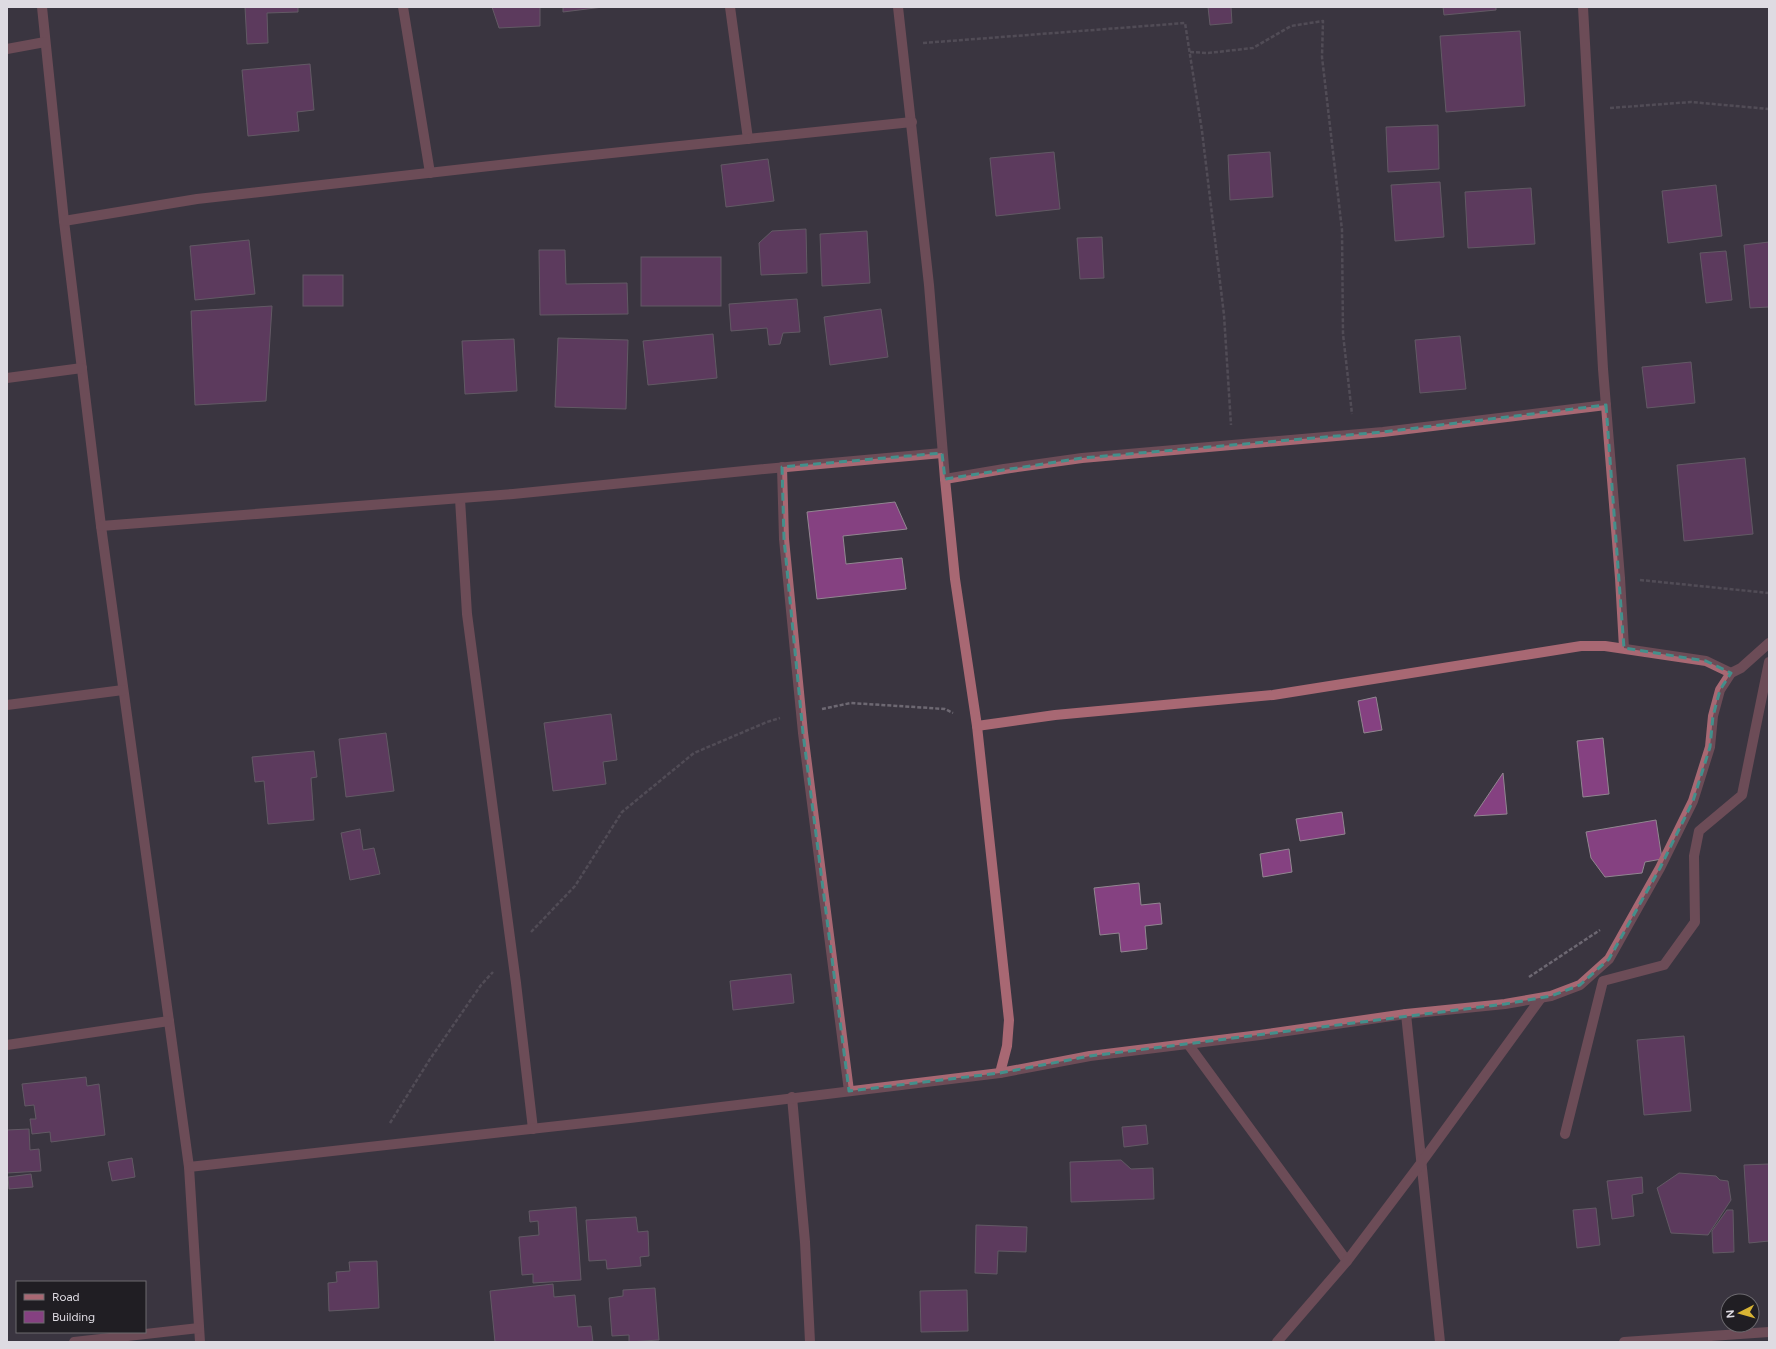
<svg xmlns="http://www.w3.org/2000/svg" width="1776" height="1349" viewBox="0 0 1776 1349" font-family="Figtree,sans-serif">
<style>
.building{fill:#854181;stroke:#928691}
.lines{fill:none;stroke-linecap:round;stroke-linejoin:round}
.path{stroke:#6d6872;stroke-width:2.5;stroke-dasharray:4 2;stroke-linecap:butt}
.minor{stroke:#a86873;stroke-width:10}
.marked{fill:none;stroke:#438f8b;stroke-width:3;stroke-dasharray:8 5;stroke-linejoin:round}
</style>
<rect width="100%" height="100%" fill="#3a3540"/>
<g class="building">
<path d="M245 7H298V12L267 13 268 43 247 44Z"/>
<path d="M490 7H540V26L499 28 492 7Z"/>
<path d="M563 7H603L563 12Z"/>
<path d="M1208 7H1231L1232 23 1210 25Z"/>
<path d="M1443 7H1496V10L1444 15Z"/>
<path d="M1520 31 1525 106 1446 112 1440 36Z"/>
<path d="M310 64 314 110 297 112 299 131 248 136 242 70Z"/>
<path d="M1438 125 1439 169 1388 172 1386 127Z"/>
<path d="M1054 152 1060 209 996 216 990 158Z"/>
<path d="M1270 152 1273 197 1230 200 1228 155Z"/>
<path d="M768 159 774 201 726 207 721 165Z"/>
<path d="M1440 182 1444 237 1395 241 1391 185Z"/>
<path d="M1716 185 1722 236 1668 243 1662 191Z"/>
<path d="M1531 188 1535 244 1468 248 1465 192Z"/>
<path d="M806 229 807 273 761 275 759 243 772 231Z"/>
<path d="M867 231 870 283 822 286 820 234Z"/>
<path d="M1102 237 1104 278 1080 279 1077 238Z"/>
<path d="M249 240 255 294 195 300 190 246Z"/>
<path d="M1769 242V307L1750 308 1744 245Z"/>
<path d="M539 250H565L566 284 627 283 628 314 540 315Z"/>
<path d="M1726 251 1732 300 1706 303 1700 253Z"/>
<rect x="641" y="257" width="80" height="49"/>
<rect x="303" y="275" width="40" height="31"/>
<path d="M797 299 800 332 783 333 780 344 769 345 767 328 731 331 729 304Z"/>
<path d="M272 306 266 401 195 405 191 311Z"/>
<path d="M881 309 888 357 830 365 824 317Z"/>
<path d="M713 334 717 378 648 385 643 341Z"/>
<path d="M1460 336 1466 389 1420 393 1415 340Z"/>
<path d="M558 338 628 340 626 409 555 407Z"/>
<path d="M514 339 517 391 465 394 462 341Z"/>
<path d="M1691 362 1695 403 1647 408 1642 367Z"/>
<path d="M1745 458 1753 534 1684 541 1677 465Z"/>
<path d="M895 502 907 529 843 536 846 564 902 558 906 589 817 599 807 512Z"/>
<path d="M1376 697 1382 730 1364 733 1358 701Z"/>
<path d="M611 714 617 760 603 762 606 784 553 791 544 723Z"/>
<path d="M386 733 394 791 346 797 339 739Z"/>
<path d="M1603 738 1609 794 1583 797 1577 741Z"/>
<path d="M314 751 317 777 311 778 314 820 268 824 264 781 255 782 252 757Z"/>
<path d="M1503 773 1507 814 1474 816Z"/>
<path d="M1342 812 1345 834 1300 841 1296 819Z"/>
<path d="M1656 820 1662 859 1645 862 1642 873 1605 877 1591 858 1586 832Z"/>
<path d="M360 829 363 850 374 848 380 874 350 880 341 833Z"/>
<path d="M1289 849 1292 872 1263 877 1260 854Z"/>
<path d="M1139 883 1141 905 1160 903 1162 924 1145 926 1147 949 1121 952 1119 933 1100 935 1094 888Z"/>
<path d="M791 974 794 1003 733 1010 730 981Z"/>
<path d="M1684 1036 1691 1111 1644 1115 1637 1040Z"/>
<path d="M86 1077 87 1086 99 1084 105 1135 51 1142 50 1132 32 1134 30 1119H36L34 1105 25 1106 22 1084Z"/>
<path d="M1146 1125 1148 1144 1124 1147 1122 1127Z"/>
<path d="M29 1129 30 1150 39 1149 41 1171 7 1173V1130Z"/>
<path d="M132 1158 135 1177 112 1181 108 1162Z"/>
<path d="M1121 1160 1131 1169 1153 1168 1154 1199 1071 1202 1070 1162Z"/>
<path d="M1769 1164V1241L1749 1243 1744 1165Z"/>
<path d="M1679 1173 1716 1176 1720 1180 1728 1181 1731 1200 1708 1235 1671 1233 1657 1188Z"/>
<path d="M31 1174 33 1187 9 1189 8 1177Z"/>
<path d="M1642 1177 1643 1193 1632 1195 1634 1216 1612 1219 1607 1181Z"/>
<path d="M576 1207 581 1280 533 1283V1274L522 1275 519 1237 539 1235 538 1221 530 1222 529 1211Z"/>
<path d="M1596 1208 1600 1245 1577 1248 1573 1210Z"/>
<path d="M1727 1210H1733L1734 1252 1713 1253 1712 1231Z"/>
<path d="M636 1217 638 1232 648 1231 649 1256 640 1257 641 1266 607 1269 606 1260 589 1261 586 1220Z"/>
<path d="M976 1225 1027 1227 1026 1252 998 1251 997 1274 975 1273Z"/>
<path d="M377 1261 379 1308 329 1311 328 1283 337 1282 336 1272 350 1271 349 1262Z"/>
<path d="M553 1284 554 1297 575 1295 578 1327 591 1326 593 1342H495L490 1291Z"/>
<path d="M655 1288 659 1340 629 1342V1335L612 1336 609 1298 623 1296V1290Z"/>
<path d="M967 1290 968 1331 921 1332 920 1291Z"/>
</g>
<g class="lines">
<g class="path">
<path d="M923 43 1185 23 1202 131 1224 315 1231 425"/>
<path d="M1190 52 1208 53 1253 48 1291 26 1323 21 1322 57 1342 230 1343 334 1352 414"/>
<path d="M1610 108 1691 102 1769 109"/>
<path d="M1640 580 1769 593"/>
<path d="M822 709 851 703 945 709 953 713"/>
<path d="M531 932 575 886 622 812 694 753 767 722 780 718"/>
<path d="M1529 977 1600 930"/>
<path d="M390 1123 430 1059 481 985 493 972"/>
</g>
<g class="minor">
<path d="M42 7 64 221 101 526 189 1167 200 1342"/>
<path d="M403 7 430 173"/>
<path d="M730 7 748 139"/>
<path d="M898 7 929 285 945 479 955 579 977 726 1009 1020 1007 1046 1000 1073"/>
<path d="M1583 7 1603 369 1620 578 1624 648"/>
<path d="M7 49 45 42"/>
<path d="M64 221 197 199 544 160 912 122"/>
<path d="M7 378 82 368"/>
<path d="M782 467 784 539 803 733 849 1091"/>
<path d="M945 479 1004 469 1082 458 1383 432 1606 405"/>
<path d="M460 499 467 614 516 983 533 1129"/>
<path d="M101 526 513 494 754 470 942 453"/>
<path d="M7 705 123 690"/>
<path d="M977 726 1055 715 1273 695 1581 646H1605L1706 661 1731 673"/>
<path d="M1406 1014 1440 1342"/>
<path d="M1188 1044 1347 1261"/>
<path d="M7 1045 169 1021"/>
<path d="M792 1097 805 1242 810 1342"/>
<path d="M1565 1134 1603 981 1664 965 1695 922 1694 856 1699 831 1742 795 1769 662"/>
<path d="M189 1167 630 1118 1000 1073 1090 1056 1260 1035 1406 1014 1505 1004 1551 996 1580 985 1609 959 1660 868 1693 801 1710 747 1713 716 1720 690 1731 673 1741 668 1769 643"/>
<path d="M74 1342 199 1328"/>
<path d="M1277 1342 1347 1261 1421 1163 1541 998"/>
<path d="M1624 1342 1769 1332"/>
</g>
</g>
<path d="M0 0H1776V1349H0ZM1606 405 1624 648 1706 661 1731 673 1720 690 1713 716 1710 747 1693 801 1660 868 1609 959 1580 985 1551 996 1505 1004 1090 1056 1000 1073 849 1091 803 733 784 539 782 467 942 453 945 479 1082 458 1383 432Z" fill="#3a3540" fill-opacity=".55" fill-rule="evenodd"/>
<path class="marked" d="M1606 405 1624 648 1706 661 1731 673 1720 690 1713 716 1710 747 1693 801 1660 868 1609 959 1580 985 1551 996 1505 1004 1090 1056 1000 1073 849 1091 803 733 784 539 782 467 942 453 945 479 1082 458 1383 432Z"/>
<rect width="1776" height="1349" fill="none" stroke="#dedbe2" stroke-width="16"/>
<rect x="16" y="1281" width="130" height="52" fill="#201e23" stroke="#6c6a6f"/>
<rect x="24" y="1294" width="20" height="6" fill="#a86873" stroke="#6c6a6f"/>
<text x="52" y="1301" font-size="12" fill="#dedbe2">Road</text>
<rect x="24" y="1311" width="20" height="12" fill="#854181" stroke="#6c6a6f"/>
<text x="52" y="1321" font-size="12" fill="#dedbe2">Building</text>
<g transform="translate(1740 1313) rotate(264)"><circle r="19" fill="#201e23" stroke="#6c6a6f"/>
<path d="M0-3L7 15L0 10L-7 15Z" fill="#d8b434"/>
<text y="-6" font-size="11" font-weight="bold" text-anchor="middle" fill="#dedbe2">N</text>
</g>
</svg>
